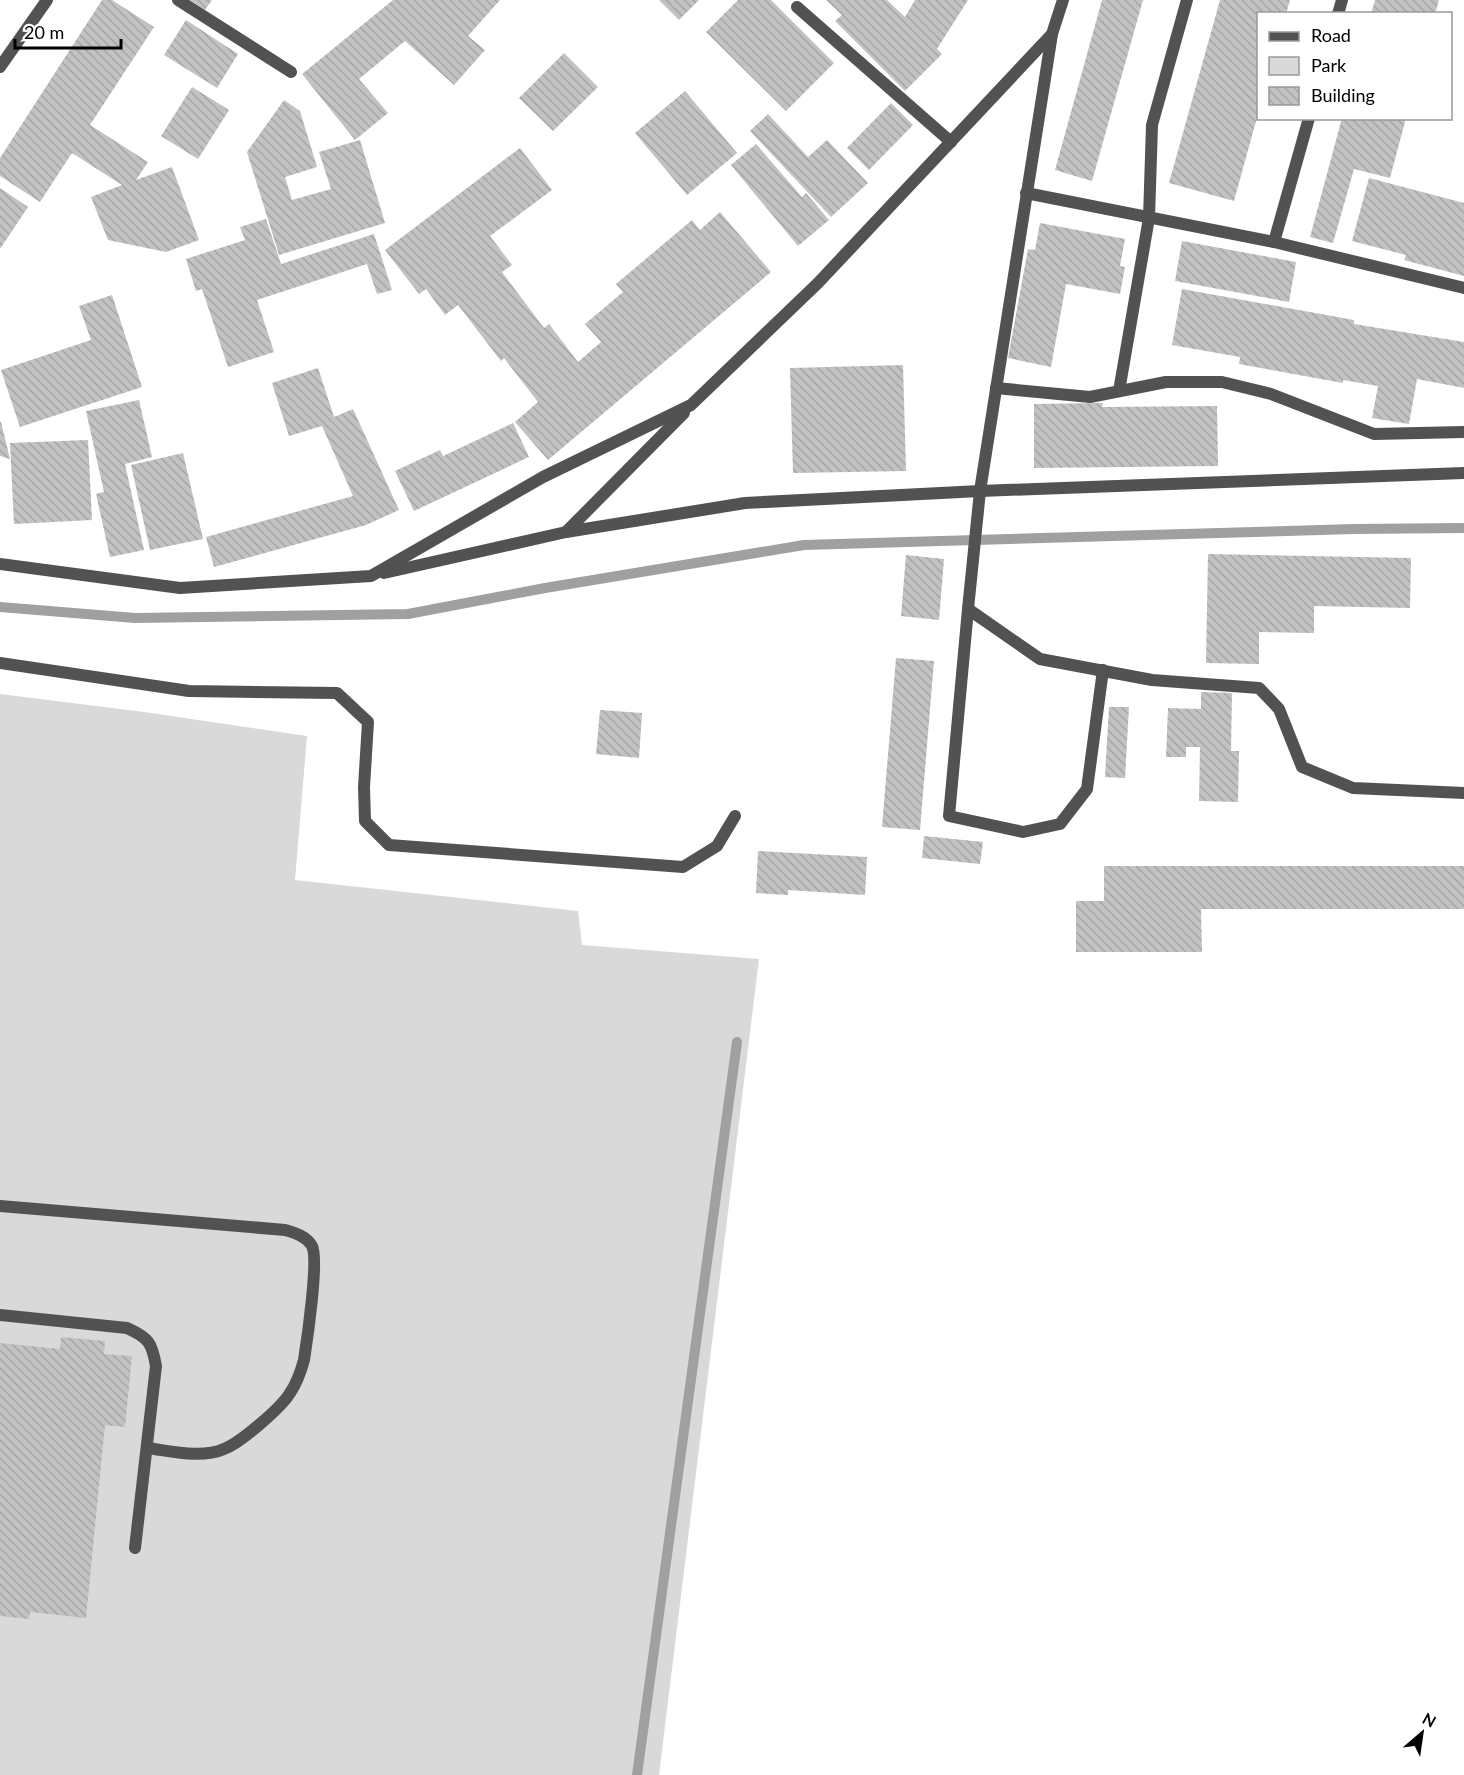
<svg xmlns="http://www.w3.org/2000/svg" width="1464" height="1775" viewBox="0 0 1464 1775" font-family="Lato,sans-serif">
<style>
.park{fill:#d9d9d9}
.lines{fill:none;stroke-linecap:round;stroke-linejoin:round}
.stream{stroke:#a0a0a0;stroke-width:10}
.building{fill:url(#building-back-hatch)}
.lane{stroke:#525252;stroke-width:12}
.street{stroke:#525252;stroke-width:12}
</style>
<defs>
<pattern id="building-back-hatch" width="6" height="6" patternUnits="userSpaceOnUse" patternTransform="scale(1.5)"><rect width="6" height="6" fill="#c2c2c2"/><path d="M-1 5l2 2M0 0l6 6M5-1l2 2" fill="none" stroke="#a5a5a5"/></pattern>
</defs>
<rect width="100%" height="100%" fill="#fff"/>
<path class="park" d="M0 694 144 712 307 736 295 880 578 911 582 945 759 959 659 1775H0Z"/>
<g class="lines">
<g class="stream">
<path d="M0 607 135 618 408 614 545 588 804 545 1354 529 1464 528"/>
<path d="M637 1775 737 1042"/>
</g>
</g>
<g class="building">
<path d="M102 0H112L154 27 90 125 148 162 136 180 172 167 199 240 166 252 108 240 91 197 122 185 72 153 40 202 0 176V158Z"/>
<path d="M190 0H212L205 10Z"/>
<path d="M393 0H500L468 36 485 50 454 85 405 41 359 79 388 113 355 140 302 74Z"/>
<path d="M659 0H699L679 20Z"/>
<path d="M738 0H771L834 63 786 111 706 32Z"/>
<path d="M826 0H887L905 17 915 0H968L937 49 942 54 905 91 835 21 842 15Z"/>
<path d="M1102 0H1143L1092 181 1055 170Z"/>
<path d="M1220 0H1290L1286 14H1258V114L1234 201 1169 183Z"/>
<path d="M1375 0H1439L1435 14H1371Z"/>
<path d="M186 20 238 54 217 88 164 55Z"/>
<path d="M564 53 598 87 553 131 519 98Z"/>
<path d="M192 87 229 110 198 159 161 136Z"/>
<path d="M685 91 737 153 687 195 635 133Z"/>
<path d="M284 100 300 111 317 167 285 177 292 200 331 189 319 152 360 140 385 223 279 255 247 152Z"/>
<path d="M891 103 913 125 869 170 847 148Z"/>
<path d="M768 114 808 157 827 140 868 183 831 217 750 131Z"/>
<path d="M1342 118H1406L1390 178 1354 169 1333 243 1310 237Z"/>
<path d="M756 144 802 197 806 193 829 220 798 246 731 165Z"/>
<path d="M520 148 552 190 490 236 512 265 502 272 544 328 549 324 578 362 601 342 585 324 623 292 616 284 692 220 700 230 720 212 771 272 548 460 515 422 538 402 504 358 501 361 458 305 445 315 426 289 419 294 385 250Z"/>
<path d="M1369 178 1464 203V276L1404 260 1406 255 1352 241Z"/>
<path d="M0 188 28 207 0 249Z"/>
<path d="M266 219 281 264 374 234 392 290 377 294 367 264 257 300 274 352 228 367 202 289 196 291 186 259 245 240 240 227Z"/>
<path d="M1040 223 1125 239 1120 266 1125 267 1120 294 1066 284 1051 367 1008 358 1028 249 1035 250Z"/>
<path d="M1182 241 1296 262 1289 302 1175 281Z"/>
<path d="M1182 289 1354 320V324L1464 342V388L1417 379 1409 424 1372 418 1378 386 1343 380V383L1239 364 1240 357 1172 345Z"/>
<path d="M112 295 142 387 20 427 1 370 91 340 79 306Z"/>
<path d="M903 365 906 471 793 473 790 368Z"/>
<path d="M318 368 334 417 353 409 399 510 366 525 214 567 206 537 353 496 322 426 289 436 272 383Z"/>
<path d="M139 400 152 457 125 464 144 550 110 557 96 494 104 492 86 411Z"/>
<path d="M1103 403 1102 407 1217 406 1218 466 1034 468V404Z"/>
<path d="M0 422H1L10 459 0 456Z"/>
<path d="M513 423 529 457 414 511 395 471 440 450 443 456Z"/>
<path d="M88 440 92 520 14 524 10 443Z"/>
<path d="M183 453 203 539 150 550 131 465Z"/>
<path d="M1208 554 1411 558 1410 608 1314 606V633L1259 632V664L1206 663Z"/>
<path d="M906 555 944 559 939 620 901 616Z"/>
<path d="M896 658 934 661 920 830 882 827Z"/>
<path d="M1201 692 1232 693 1231 751H1239L1238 802 1199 801 1200 747H1186V757H1166L1168 708 1201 709Z"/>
<path d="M1109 707H1129L1125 778 1105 777Z"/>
<path d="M600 710 642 713 639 758 596 754Z"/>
<path d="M924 836 983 842 980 864 922 858Z"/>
<path d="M758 851 867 857 865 895 788 890V895L756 893Z"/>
<path d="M1104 866H1464V909H1201L1202 952H1076V901H1104Z"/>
<path d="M61 1337 105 1341 104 1354 132 1356 125 1427 105 1425 86 1618 30 1612 29 1619 0 1616V1343L60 1349Z"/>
</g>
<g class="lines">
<g class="lane">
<path d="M178 0 291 72"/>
<path d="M797 7 951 142"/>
<path d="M1338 14 1342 0"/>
<path d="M1026 193 1274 242 1309 118"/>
<path d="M1274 242 1464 288"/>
<path d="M996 388 1090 397 1166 382H1222L1271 394 1374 434 1464 432"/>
<path d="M1119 391 1149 218 1152 125 1187 0"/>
<path d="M980 491 968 609 949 816 1023 832 1060 824 1087 789 1103 670"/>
<path d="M968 609 1040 659 1152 680 1259 688 1279 709 1302 767 1353 788 1464 793"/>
<path d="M0 663 189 691 337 693 368 722 364 787 365 821 389 845 683 867 717 846 735 816"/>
<path d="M0 1206 285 1230C295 1233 306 1236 312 1246 319 1259 307 1341 304 1360 301 1371 297 1383 290 1393 281 1408 240 1443 224 1449 201 1459 171 1451 147 1448"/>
<path d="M0 1315 127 1328C149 1338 152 1343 156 1366L135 1548"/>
</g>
<g class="street">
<path d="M0 67 47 0"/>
<path d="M980 491 1052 34 1063 0"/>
<path d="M566 532 684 413"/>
<path d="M0 564 180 588 371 576 543 477 691 405 818 283 1052 34"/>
<path d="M384 573 566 532 745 503 980 491 1464 473"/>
</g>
</g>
<rect x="1257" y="12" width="195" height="108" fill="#ffffff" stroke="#999999" stroke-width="1.5"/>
<rect x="1269" y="32" width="30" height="9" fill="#525252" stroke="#999999" stroke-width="1.5"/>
<text x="1311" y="42" font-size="18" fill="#000000">Road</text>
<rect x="1269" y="57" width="30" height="18" fill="#d9d9d9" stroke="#999999" stroke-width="1.5"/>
<text x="1311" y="72" font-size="18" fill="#000000">Park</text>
<rect x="1269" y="87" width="30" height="18" fill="url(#building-back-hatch)" stroke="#999999" stroke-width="1.5"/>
<text x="1311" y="102" font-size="18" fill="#000000">Building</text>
<g transform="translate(1422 1733) rotate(29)" stroke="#ffffff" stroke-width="4.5" paint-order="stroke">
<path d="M0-4.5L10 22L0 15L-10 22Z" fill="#000000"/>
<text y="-9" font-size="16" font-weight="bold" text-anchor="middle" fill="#000000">N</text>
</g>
<path d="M15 39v9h106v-9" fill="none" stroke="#000000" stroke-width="3"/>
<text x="24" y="39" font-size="18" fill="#000000" stroke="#ffffff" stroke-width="4.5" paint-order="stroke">20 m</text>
</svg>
